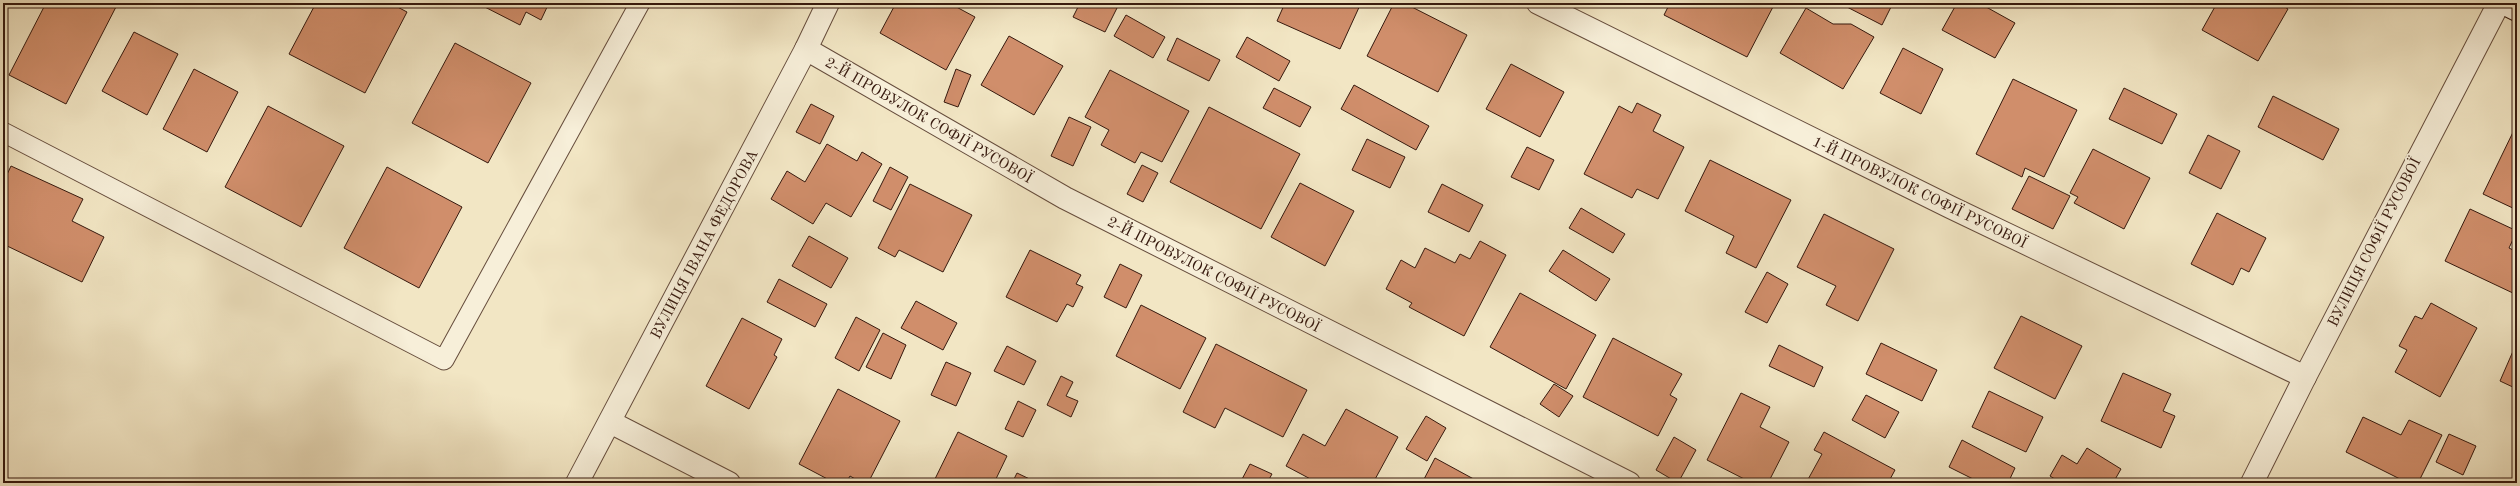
<svg xmlns="http://www.w3.org/2000/svg" width="2520" height="486" viewBox="0 0 2520 486" font-family="'Old Standard TT',serif">
<style>
.building{fill:#d08e6b;stroke:#36190e}
.lines{fill:none;stroke-linecap:round;stroke-linejoin:round}
.lane-casing{stroke:#654c3c;stroke-width:21}
.street-casing{stroke:#654c3c;stroke-width:24}
.secondary-casing{stroke:#36190e;stroke-width:24}
.lane{stroke:#f7efd9;stroke-width:19}
.street{stroke:#f7efd9;stroke-width:22}
.secondary{stroke:#f7efd9;stroke-width:22}
.labels{text-anchor:middle;stroke-width:4;stroke-linejoin:round;paint-order:stroke}
.street-label{font-size:15px;fill:#36190e;stroke:#f7efd9}
</style>
<rect width="100%" height="100%" fill="#f2e6c4"/>
<filter id="stains"><feTurbulence type="fractalNoise" baseFrequency=".005" numOctaves="4"/><feColorMatrix values="0 0 0 0 .2 0 0 0 0 .09 0 0 0 0 .02 0 0 0 .5 -.17"/></filter>
<radialGradient id="worn" r=".72"><stop offset=".6" stop-color="#630" stop-opacity="0"/><stop offset="1" stop-color="#630" stop-opacity=".3"/></radialGradient>
<g class="building">
<path d="M46 3H118L66 104 9 75Z"/>
<path d="M316 3H390L407 12 365 93 289 54Z"/>
<path d="M477 3H549L541 20 526 12 520 25Z"/>
<path d="M896 3H949L975 17 946 70 880 33Z"/>
<path d="M1080 3H1112L1118 6 1105 32 1073 17Z"/>
<path d="M1285 3H1361L1340 49 1277 21Z"/>
<path d="M1394 3H1404L1467 35 1438 92 1367 56Z"/>
<path d="M1670 3H1775L1747 57 1664 15Z"/>
<path d="M1849 3H1893L1882 25 1847 7Z"/>
<path d="M1957 3H1979L2015 23 1995 58 1942 30Z"/>
<path d="M2217 3H2278L2288 9 2258 61 2202 30Z"/>
<path d="M1806 8 1833 24H1851L1874 37 1843 89 1780 53Z"/>
<path d="M1126 15 1165 37 1153 58 1114 36Z"/>
<path d="M134 32 178 54 147 115 102 91Z"/>
<path d="M1009 36 1063 66 1034 115 981 85Z"/>
<path d="M1247 37 1290 61 1279 81 1236 57Z"/>
<path d="M1177 38 1220 60 1209 81 1167 60Z"/>
<path d="M455 43 531 83 488 163 412 123Z"/>
<path d="M1903 48 1943 69 1921 114 1880 93Z"/>
<path d="M1511 64 1564 92 1540 137 1486 109Z"/>
<path d="M194 69 238 92 207 152 163 129Z"/>
<path d="M956 69 971 75 958 107 944 102Z"/>
<path d="M1110 70 1189 111 1162 162 1141 152 1135 163 1101 145 1109 130 1085 117Z"/>
<path d="M2013 79 2077 110 2044 177 2025 168 2022 177 1976 154Z"/>
<path d="M1354 85 1429 126 1416 150 1341 109Z"/>
<path d="M1274 88 1311 107 1300 127 1263 108Z"/>
<path d="M2124 88 2177 114 2162 144 2109 119Z"/>
<path d="M2273 96 2339 129 2323 160 2258 127Z"/>
<path d="M1637 103 1661 115 1653 131 1684 147 1658 199 1637 189 1632 198 1584 174 1619 106 1632 113Z"/>
<path d="M811 104 834 116 820 144 796 132Z"/>
<path d="M268 106 344 146 301 227 225 187Z"/>
<path d="M1209 107 1300 154 1261 229 1170 182Z"/>
<path d="M1069 117 1091 127 1073 166 1051 156Z"/>
<path d="M2516 126H2517V210L2483 194Z"/>
<path d="M2208 135 2240 151 2221 189 2189 173Z"/>
<path d="M1367 139 1405 157 1390 188 1352 170Z"/>
<path d="M827 144 857 161 862 152 882 164 851 217 826 203 813 224 771 199 787 171 805 182Z"/>
<path d="M1527 147 1554 160 1539 190 1511 177Z"/>
<path d="M2093 149 2150 178 2124 229 2074 203 2078 197 2070 193Z"/>
<path d="M1710 160 1791 200 1756 268 1726 253 1734 236 1685 211Z"/>
<path d="M1142 165 1158 173 1143 202 1127 194Z"/>
<path d="M11 166 83 199 72 221 104 237 82 282 3 244V183Z"/>
<path d="M387 167 462 207 419 288 344 248Z"/>
<path d="M890 167 908 177 891 210 873 201Z"/>
<path d="M2029 176 2070 196 2053 229 2012 209Z"/>
<path d="M1300 183 1354 211 1325 266 1271 237Z"/>
<path d="M910 184 972 215 943 272 899 250 895 257 878 248Z"/>
<path d="M1442 184 1483 205 1469 232 1428 212Z"/>
<path d="M1581 208 1625 234 1613 253 1569 228Z"/>
<path d="M2470 209 2517 231 2509 248 2517 252V289L2515 294 2445 261Z"/>
<path d="M2217 213 2266 238 2249 272 2241 268 2233 285 2191 264Z"/>
<path d="M1824 214 1894 249 1858 321 1826 305 1836 286 1797 267Z"/>
<path d="M809 236 848 258 831 288 792 266Z"/>
<path d="M1480 241 1506 255 1464 336 1409 307 1412 303 1386 289 1401 260 1415 268 1425 248 1455 263 1460 254 1470 259Z"/>
<path d="M1030 250 1081 275 1076 284 1083 287 1073 307 1067 304 1057 322 1006 297Z"/>
<path d="M1563 250 1610 279 1596 301 1549 271Z"/>
<path d="M1120 264 1142 275 1126 308 1104 297Z"/>
<path d="M1767 272 1788 284 1767 323 1745 312Z"/>
<path d="M779 279 827 304 815 327 767 302Z"/>
<path d="M1520 293 1596 335 1566 389 1490 347Z"/>
<path d="M916 301 957 323 943 350 901 328Z"/>
<path d="M2431 303 2477 328 2440 397 2395 372 2407 350 2399 346 2415 316 2422 319Z"/>
<path d="M1141 305 1206 338 1180 389 1116 356Z"/>
<path d="M2021 316 2082 346 2055 399 1994 368Z"/>
<path d="M856 317 880 330 859 371 835 358Z"/>
<path d="M742 318 782 339 774 355 777 357 749 409 706 386Z"/>
<path d="M883 333 906 345 891 379 866 367Z"/>
<path d="M1613 338 1682 374 1670 395 1677 399 1658 436 1583 397Z"/>
<path d="M2517 342V389L2500 381Z"/>
<path d="M1881 343 1937 370 1922 401 1866 374Z"/>
<path d="M1216 344 1307 390 1283 437 1225 408 1215 428 1183 412Z"/>
<path d="M1779 345 1823 367 1814 387 1769 366Z"/>
<path d="M1007 346 1036 361 1024 385 994 371Z"/>
<path d="M946 362 971 373 956 406 931 395Z"/>
<path d="M2123 373 2171 394 2163 411 2175 416 2161 448 2101 421Z"/>
<path d="M1061 376 1073 382 1066 396 1078 401 1071 417 1047 405Z"/>
<path d="M1554 384 1573 396 1559 417 1540 404Z"/>
<path d="M838 389 900 421 868 483H862L850 476 846 483H835L799 464Z"/>
<path d="M1989 391 2043 417 2026 452 1972 427Z"/>
<path d="M1741 393 1770 407 1760 427 1789 442 1768 483H1752L1707 460Z"/>
<path d="M1866 395 1899 412 1885 438 1852 420Z"/>
<path d="M1018 401 1036 410 1023 437 1005 429Z"/>
<path d="M1346 409 1398 437 1373 483H1318L1286 466 1303 434 1325 446Z"/>
<path d="M1426 416 1446 428 1427 461 1406 449Z"/>
<path d="M2363 417 2401 435 2409 420 2442 435 2418 483H2408L2346 452Z"/>
<path d="M958 432 1007 456 994 483H933Z"/>
<path d="M1824 432 1895 470 1888 483H1806L1822 454 1814 450Z"/>
<path d="M2449 434 2476 446 2463 475 2436 462Z"/>
<path d="M1674 437 1696 450 1678 483 1656 470Z"/>
<path d="M1962 440 2015 468 2008 483H1981L1949 467Z"/>
<path d="M2087 448 2121 469 2113 483H2061L2050 476 2062 455 2077 464Z"/>
<path d="M1435 458 1481 483H1422Z"/>
<path d="M1250 464 1272 474 1267 483H1240Z"/>
<path d="M1017 473 1038 483H1012Z"/>
</g>
<g class="lines">
<defs>
<path id="lane" d="M3 132 444 360 640 3"/>
<g id="street">
<path d="M1538 3 1950 207 2305 377"/>
<path d="M806 49 1065 198 1629 483"/>
<path d="M610 422 729 483"/>
<path d="M577 483 806 49 828 3"/>
<path d="M2252 483 2305 377 2499 3"/>
</g>
<path id="secondary" d="M2503 3 2517 10"/>
</defs>
<use href="#lane" class="lane-casing"/>
<use href="#street" class="street-casing"/>
<use href="#secondary" class="secondary-casing"/>
<use href="#lane" class="lane"/>
<use href="#street" class="street"/>
<use href="#secondary" class="secondary"/>
</g>
<g class="labels">
<g class="street-label">
<text transform="translate(929 120) rotate(30)" y="5">2-Й ПРОВУЛОК СОФІЇ РУСОВОЇ</text>
<text transform="translate(1920 192) rotate(26)" y="5">1-Й ПРОВУЛОК СОФІЇ РУСОВОЇ</text>
<text transform="translate(2374 242) rotate(-63)" y="5">ВУЛИЦЯ СОФІЇ РУСОВОЇ</text>
<text transform="translate(704 244) rotate(-62)" y="5">ВУЛИЦЯ ІВАНА ФЕДОРОВА</text>
<text transform="translate(1214 274) rotate(27)" y="5">2-Й ПРОВУЛОК СОФІЇ РУСОВОЇ</text>
</g>
</g>
<rect width="2520" height="486" fill="none" stroke="#f2e6c4" stroke-width="16"/>
<rect x="4" y="4" width="2512" height="478" fill="none" stroke="#36190e" stroke-width="2"/>
<rect x="8" y="8" width="2504" height="470" fill="none" stroke="#36190e"/>
<rect width="100%" height="100%" filter="url(#stains)"/>
<rect width="100%" height="100%" fill="url(#worn)"/>
</svg>
